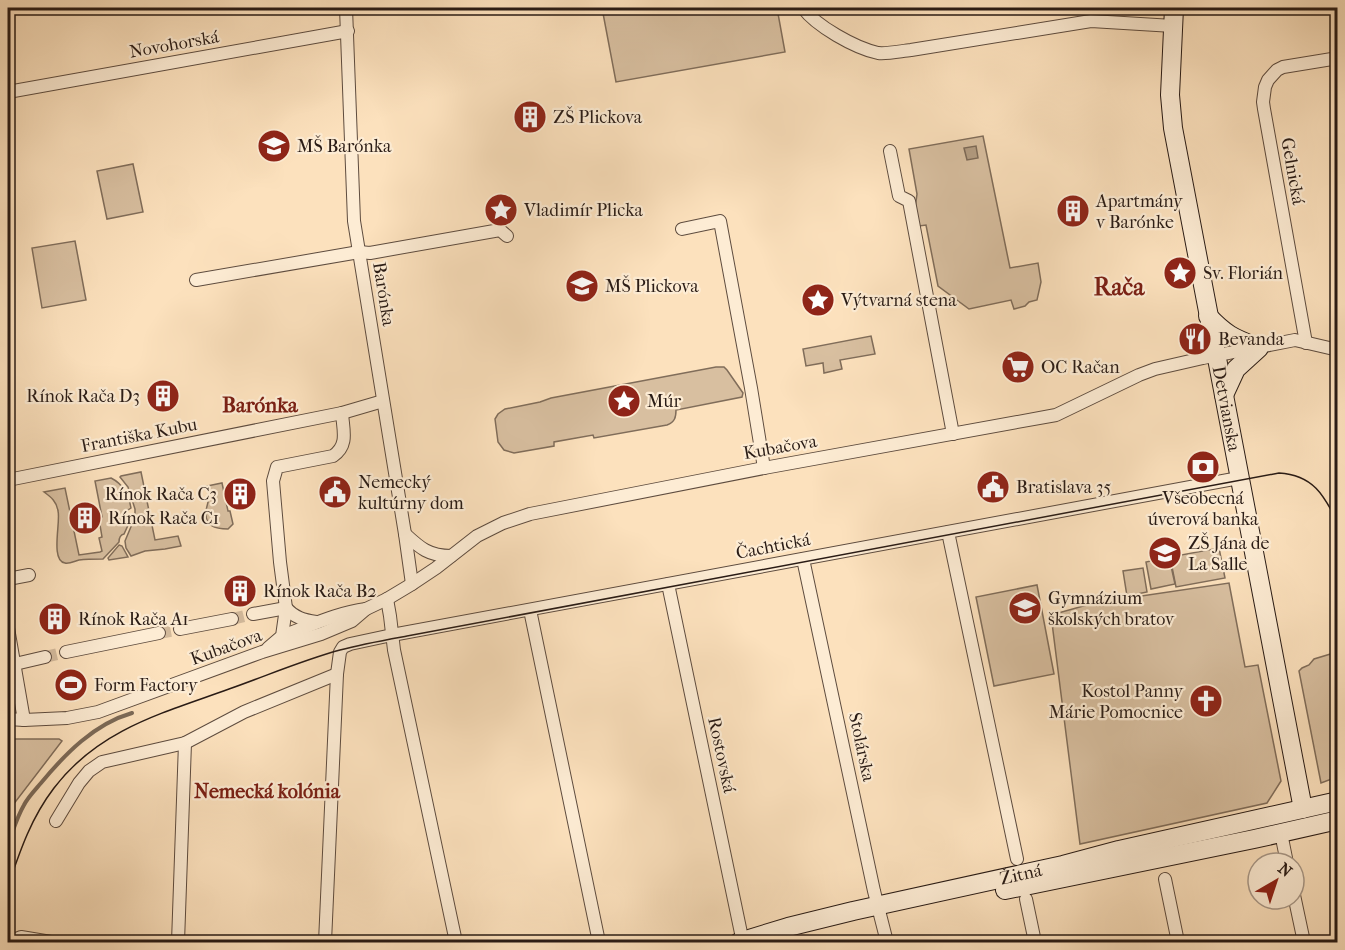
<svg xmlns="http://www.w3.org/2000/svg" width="1345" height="950" viewBox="0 0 1345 950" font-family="'IM FELL French Canon',serif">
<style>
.green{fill:#d8bfa0;stroke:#806d5a;stroke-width:1.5}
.water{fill:#b49e84;stroke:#7c6a58;stroke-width:1.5}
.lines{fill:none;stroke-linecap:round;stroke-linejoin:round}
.stream{stroke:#7c6a58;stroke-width:4}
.street-tunnel{stroke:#d2b99b;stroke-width:12;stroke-dasharray:12 6;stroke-linecap:butt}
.street-casing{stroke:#5e4c3f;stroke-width:14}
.secondary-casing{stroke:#291b15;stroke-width:20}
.street{stroke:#fdecd4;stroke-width:12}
.secondary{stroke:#fdecd4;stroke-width:18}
.tram{stroke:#291b15;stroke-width:1.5}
.labels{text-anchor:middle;stroke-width:4.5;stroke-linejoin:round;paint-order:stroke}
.street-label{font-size:18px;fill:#291b15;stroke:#fdecd4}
.poi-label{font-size:18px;fill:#291b15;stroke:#fdecd4;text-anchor:start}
.neighbourhood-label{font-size:20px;font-weight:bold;fill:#7a1f14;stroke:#fdecd4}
.quarter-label{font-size:21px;font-weight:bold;fill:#7a1f14;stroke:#fdecd4}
.district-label{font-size:24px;font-weight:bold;fill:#7a1f14;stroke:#fdecd4}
</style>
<rect width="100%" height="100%" fill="#fce1bd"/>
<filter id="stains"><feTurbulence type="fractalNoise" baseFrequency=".00333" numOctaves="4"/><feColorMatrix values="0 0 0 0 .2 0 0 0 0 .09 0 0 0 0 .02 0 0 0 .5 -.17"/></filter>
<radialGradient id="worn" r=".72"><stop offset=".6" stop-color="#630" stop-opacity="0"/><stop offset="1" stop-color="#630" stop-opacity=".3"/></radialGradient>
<g class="green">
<path d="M602 8H777L785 52 616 82Z"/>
<path d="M983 136 1010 268 1038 263 1041 282 1037 300 1029 302 1025 306 1014 309 1011 300 969 309 938 286 926 225 919 226 915 209 917 194 909 149Z"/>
<path d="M133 164 143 212 107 219 97 171Z"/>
<path d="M75 241 86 300 42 308 32 248Z"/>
<path d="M871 336 875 354 840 360 842 369 824 373 823 363 806 366 803 349Z"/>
<path d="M716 367H724L727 370 743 393 742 397 676 410C676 417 675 422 667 425L594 438 593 435 554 442V446L514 453 504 450 498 442 495 419 498 414 505 409 540 402 551 398Z"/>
<path d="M141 472 155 540 178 536 181 546 165 549 145 551 131 556 126 548 125 541 135 517V509L128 487 120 477 121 476Z"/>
<path d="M111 478C123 484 129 496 131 508L125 512 127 523H129L124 534C120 535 119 538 119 542L103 559C95 559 87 559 79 560 75 561 69 564 65 563 50 561 61 521 58 511 57 502 51 497 44 492L65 488 79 555 100 552 102 551 99 538 102 537 99 519 102 517 95 481Z"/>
<path d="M222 483 228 511H230L233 524 228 529C219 529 206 527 206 515 205 509 209 502 209 496 209 492 208 489 207 486Z"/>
<path d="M119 545 122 546 128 557 109 560 108 558Z"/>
<path d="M1219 548 1225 578 1176 587 1170 557Z"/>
<path d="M1169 557 1175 584 1151 589 1146 562Z"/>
<path d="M1143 568 1147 592 1127 596 1123 571Z"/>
<path d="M1229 583 1245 667 1258 665 1281 781 1267 803 1080 844 1051 615 1094 603Z"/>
<path d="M1037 585 1054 674 994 686 976 597Z"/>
<path d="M1337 652V777L1321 783 1299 671 1302 668 1309 665 1314 659Z"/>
<path d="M8 739H59L62 741 13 805 8 804Z"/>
</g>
<path class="water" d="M976 146 978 158 967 160 964 148Z"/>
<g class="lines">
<path class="stream" d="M8 844C13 831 17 817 24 805 28 797 35 790 41 783 65 754 94 724 132 713"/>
<g class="street-tunnel">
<path d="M232 619 253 614"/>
<path d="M159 633 180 629"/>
<path d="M45 657 66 652"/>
</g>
<defs>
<g id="street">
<path d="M346 8 354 221 405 534 412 584"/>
<path d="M803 8C816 26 855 48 878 53 888 54 901 51 911 50L1091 21 1173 26"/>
<path d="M8 92 348 31"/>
<path d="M890 151 899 196 909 201 953 434"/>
<path d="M682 229 720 221 751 388 764 468"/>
<path d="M196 280 359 252 370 253 500 230 507 236"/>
<path d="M1306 343 1264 109 1263 102 1265 87 1268 80 1277 70 1283 67 1338 58"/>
<path d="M8 480 342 413 383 401"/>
<path d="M948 532 1017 859"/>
<path d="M405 534C420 548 429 556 451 556"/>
<path d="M803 559 874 891 887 942"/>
<path d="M8 579 29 575"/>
<path d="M668 584 741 933"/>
<path d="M387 599 390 616 394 650 456 942"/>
<path d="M286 608C295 618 304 620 316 622"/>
<path d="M530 610 599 942"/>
<path d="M253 614 286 608"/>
<path d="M8 628 24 720"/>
<path d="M180 629 232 619"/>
<path d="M282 636C310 626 336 613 366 609"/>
<path d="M268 648 282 636 286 608 280 562 273 481 277 467 333 456C349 445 343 430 342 413"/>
<path d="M66 652 159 633"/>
<path d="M15 664 45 657"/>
<path d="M8 719 24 720 67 718 98 712 262 652 321 634 352 621 366 609 387 599 412 584 436 568 477 536 503 523 530 514 764 468 1056 415 1139 375 1155 369 1203 358 1295 340 1338 350"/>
<path d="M56 821 79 783 89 771 102 762 185 743 244 712 337 674"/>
<path d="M1281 833 1287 863"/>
<path d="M1165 879 1178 942"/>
<path d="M1294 895 1304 942"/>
<path d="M1026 899 1035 942"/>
<path d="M9 942 21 937 51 942"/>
<path d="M178 942 185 743"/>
<path d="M325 942 337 674 340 652 343 647 350 644 392 635 1239 478"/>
</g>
<g id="secondary">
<path id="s1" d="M1174 8 1170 95 1173 128 1303 809"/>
<path d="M1208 316C1227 336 1234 338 1259 348L1236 369 1224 395"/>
<path d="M1005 890 1254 839 1338 820"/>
<path id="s2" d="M739 942 788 927 853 911 1063 865 1119 850 1338 801"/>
</g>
</defs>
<use href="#street" class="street-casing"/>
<use href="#secondary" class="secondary-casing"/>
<use href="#street" class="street"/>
<use href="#secondary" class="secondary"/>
<path class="tram" d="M8 886C20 851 31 818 54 788 99 729 163 713 229 689 266 676 303 660 340 650 362 644 385 640 407 636L1279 473C1313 475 1324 495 1338 523"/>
</g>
<defs>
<symbol id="building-disc" viewBox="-11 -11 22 22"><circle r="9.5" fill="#8f2418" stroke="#fdecd4"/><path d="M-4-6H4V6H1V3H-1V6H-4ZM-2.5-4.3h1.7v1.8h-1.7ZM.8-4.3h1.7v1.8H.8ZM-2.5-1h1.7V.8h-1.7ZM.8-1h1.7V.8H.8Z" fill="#fff"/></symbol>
<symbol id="school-disc" viewBox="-11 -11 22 22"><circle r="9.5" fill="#8f2418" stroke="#fdecd4"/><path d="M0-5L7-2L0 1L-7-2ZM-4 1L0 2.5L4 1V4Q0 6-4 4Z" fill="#fff"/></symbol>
<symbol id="sight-disc" viewBox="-11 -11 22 22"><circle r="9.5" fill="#8f2418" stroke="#fdecd4"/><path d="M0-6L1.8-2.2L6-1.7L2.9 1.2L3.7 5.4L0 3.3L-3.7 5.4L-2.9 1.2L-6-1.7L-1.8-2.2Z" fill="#fff"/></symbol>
<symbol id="restaurant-disc" viewBox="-11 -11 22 22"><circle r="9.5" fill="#8f2418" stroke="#fdecd4"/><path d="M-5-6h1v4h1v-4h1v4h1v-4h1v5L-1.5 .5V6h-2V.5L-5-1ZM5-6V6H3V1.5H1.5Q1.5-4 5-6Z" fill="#fff"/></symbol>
<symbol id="supermarket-disc" viewBox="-11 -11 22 22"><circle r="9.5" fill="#8f2418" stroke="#fdecd4"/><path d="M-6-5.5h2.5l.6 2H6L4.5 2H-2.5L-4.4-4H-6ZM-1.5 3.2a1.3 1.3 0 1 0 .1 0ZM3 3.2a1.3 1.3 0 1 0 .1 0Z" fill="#fff"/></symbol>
<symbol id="bank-disc" viewBox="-11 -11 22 22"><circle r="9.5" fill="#8f2418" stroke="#fdecd4"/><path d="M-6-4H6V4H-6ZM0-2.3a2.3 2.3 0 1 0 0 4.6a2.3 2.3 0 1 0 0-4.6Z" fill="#fff"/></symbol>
<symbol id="civic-disc" viewBox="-11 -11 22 22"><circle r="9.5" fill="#8f2418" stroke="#fdecd4"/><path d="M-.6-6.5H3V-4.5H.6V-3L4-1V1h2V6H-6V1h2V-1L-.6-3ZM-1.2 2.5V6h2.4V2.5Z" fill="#fff"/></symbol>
<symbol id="university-disc" viewBox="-11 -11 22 22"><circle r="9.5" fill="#8f2418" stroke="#fdecd4"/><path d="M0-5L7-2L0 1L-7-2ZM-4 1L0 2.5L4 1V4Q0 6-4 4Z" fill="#fff"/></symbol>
<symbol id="stadium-disc" viewBox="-11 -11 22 22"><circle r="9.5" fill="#8f2418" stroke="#fdecd4"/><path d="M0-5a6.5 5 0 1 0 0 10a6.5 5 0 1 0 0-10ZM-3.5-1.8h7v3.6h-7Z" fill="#fff"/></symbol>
<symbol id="church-disc" viewBox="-11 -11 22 22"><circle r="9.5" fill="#8f2418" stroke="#fdecd4"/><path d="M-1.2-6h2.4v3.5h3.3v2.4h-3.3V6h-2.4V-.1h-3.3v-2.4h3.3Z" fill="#fff"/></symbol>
</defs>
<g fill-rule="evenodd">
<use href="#building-disc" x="511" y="98" width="38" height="38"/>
<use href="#school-disc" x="255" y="127" width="38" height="38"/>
<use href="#sight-disc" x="482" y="191" width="38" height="38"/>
<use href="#building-disc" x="1054" y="192" width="38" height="38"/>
<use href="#sight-disc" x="1161" y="254" width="38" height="38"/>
<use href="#school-disc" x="563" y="267" width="38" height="38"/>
<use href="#sight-disc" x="799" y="281" width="38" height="38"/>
<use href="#restaurant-disc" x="1176" y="320" width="38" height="38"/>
<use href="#supermarket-disc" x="999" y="348" width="38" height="38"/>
<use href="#building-disc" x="144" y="377" width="38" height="38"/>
<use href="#sight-disc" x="605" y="382" width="38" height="38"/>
<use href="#bank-disc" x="1184" y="448" width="38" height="38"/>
<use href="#civic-disc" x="974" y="468" width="38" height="38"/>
<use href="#civic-disc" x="316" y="473" width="38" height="38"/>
<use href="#building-disc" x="221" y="475" width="38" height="38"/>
<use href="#building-disc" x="66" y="499" width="38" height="38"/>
<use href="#school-disc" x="1146" y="534" width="38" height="38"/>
<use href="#building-disc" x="221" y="572" width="38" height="38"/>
<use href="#university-disc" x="1006" y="589" width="38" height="38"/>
<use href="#building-disc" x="36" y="600" width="38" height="38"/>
<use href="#stadium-disc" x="52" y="666" width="38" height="38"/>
<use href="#church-disc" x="1187" y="682" width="38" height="38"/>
</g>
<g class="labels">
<g class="street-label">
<text transform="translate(174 44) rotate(-10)" y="6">Novohorská</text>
<text transform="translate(1293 171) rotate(80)" y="6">Gelnická</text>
<text transform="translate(384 294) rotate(81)" y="6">Barónka</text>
<text dy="6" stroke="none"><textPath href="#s1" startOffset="406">Detvianska</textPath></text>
<text transform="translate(139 435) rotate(-11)" y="6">Františka Kubu</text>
<text transform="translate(780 447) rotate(-10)" y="6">Kubačova</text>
<text transform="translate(773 546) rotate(-11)" y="6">Čachtická</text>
<text transform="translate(226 647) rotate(-20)" y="6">Kubačova</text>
<text transform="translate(862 747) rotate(78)" y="6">Stolárska</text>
<text transform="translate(722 755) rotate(78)" y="6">Rostovská</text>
<text dy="6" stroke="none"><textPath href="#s2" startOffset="290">Žitná</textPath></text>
</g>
<g class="poi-label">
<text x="553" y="123">ZŠ Plickova</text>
<text x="297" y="152">MŠ Barónka</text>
<text x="1096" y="207">Apartmány<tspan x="1096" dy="21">v Barónke</tspan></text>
<text x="524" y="216">Vladimír Plicka</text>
<text x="1203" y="279">Sv. Florián</text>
<text x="605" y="292">MŠ Plickova</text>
<text x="841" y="306">Výtvarná stena</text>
<text x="1218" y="345">Bevanda</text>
<text x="1041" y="373">OC Račan</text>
<text x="140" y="402" text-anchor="end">Rínok Rača D3</text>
<text x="647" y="407">Múr</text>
<text x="358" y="488">Nemecký<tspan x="358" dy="21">kultúrny dom</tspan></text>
<text x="1016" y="493">Bratislava 35</text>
<text x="217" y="500" text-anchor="end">Rínok Rača C3</text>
<text x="1203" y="504" text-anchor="middle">Všeobecná<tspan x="1203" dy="21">úverová banka</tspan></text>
<text x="108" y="524">Rínok Rača C1</text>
<text x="1188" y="549">ZŠ Jána de<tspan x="1188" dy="21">La Salle</tspan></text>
<text x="263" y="597">Rínok Rača B2</text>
<text x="1048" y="604">Gymnázium<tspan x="1048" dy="21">školských bratov</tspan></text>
<text x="78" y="625">Rínok Rača A1</text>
<text x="94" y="691">Form Factory</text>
<text x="1183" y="697" text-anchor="end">Kostol Panny<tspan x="1183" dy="21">Márie Pomocnice</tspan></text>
</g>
<g class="neighbourhood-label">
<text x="267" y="798">Nemecká kolónia</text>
</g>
<g class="quarter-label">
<text x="260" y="412">Barónka</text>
</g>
<g class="district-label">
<text x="1119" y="295">Rača</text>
</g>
</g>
<rect width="1345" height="950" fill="none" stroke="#fce1bd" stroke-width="30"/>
<rect x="9" y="9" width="1327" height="932" fill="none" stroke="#291b15" stroke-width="3"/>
<rect x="15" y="15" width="1315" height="920" fill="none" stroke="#291b15" stroke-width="1.5"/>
<g transform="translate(1276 881) rotate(39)"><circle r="28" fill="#fdecd4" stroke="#a89888" stroke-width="1.5"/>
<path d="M0-4.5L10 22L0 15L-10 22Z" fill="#8f2418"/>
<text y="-9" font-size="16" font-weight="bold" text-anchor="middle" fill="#291b15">N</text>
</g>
<rect width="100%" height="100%" filter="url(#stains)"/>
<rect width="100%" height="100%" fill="url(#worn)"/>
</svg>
